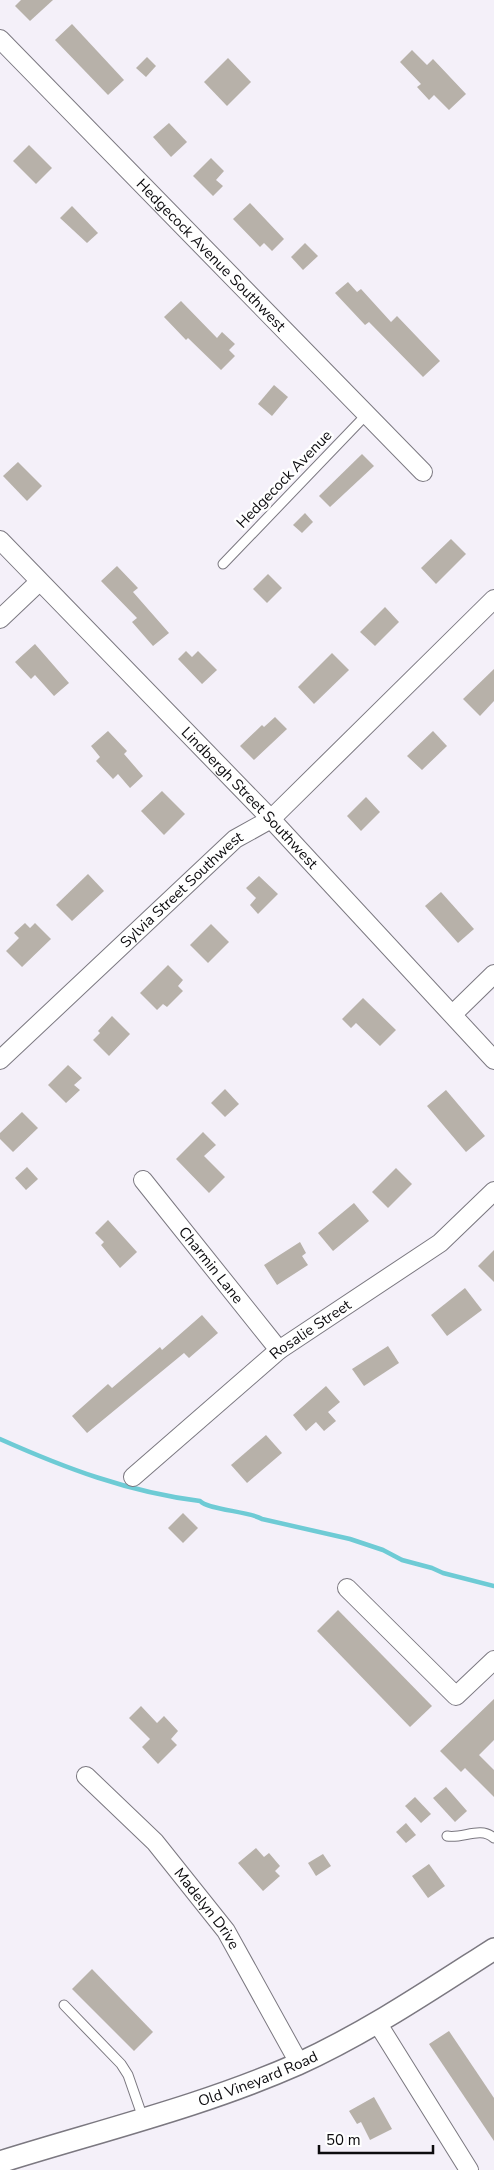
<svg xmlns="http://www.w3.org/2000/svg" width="494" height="2170" viewBox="0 0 494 2170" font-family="'Nunito Sans',sans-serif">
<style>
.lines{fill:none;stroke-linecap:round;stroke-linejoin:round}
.stream{stroke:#6ecbd5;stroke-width:4.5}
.building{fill:#b7b1a9}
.service-casing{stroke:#7b7880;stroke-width:11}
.minor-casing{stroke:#7b7880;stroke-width:20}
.tertiary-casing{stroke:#7b7880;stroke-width:24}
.service{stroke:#fff;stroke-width:9}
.minor{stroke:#fff;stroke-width:18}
.tertiary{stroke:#fff;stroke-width:21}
.labels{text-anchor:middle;stroke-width:5;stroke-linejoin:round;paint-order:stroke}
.street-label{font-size:15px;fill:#0c0b0e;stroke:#fff}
</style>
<rect width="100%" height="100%" fill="#f4f0f9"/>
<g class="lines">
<path class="stream" d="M0 1439C65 1468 128 1492 200 1501 208 1510 249 1511 262 1519L350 1539 383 1550 402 1560 432 1568 443 1573 494 1586"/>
</g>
<g class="building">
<path d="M21 0H53L30 21 15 6Z"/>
<path d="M72 24 124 80 108 95 55 40Z"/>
<path d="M412 50 427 65 433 59 466 94 449 110 434 95 429 100 417 87 421 84 400 62Z"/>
<path d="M147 57 156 66 146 77 136 68Z"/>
<path d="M228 58 251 82 227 106 204 82Z"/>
<path d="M169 123 187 142 171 157 153 137Z"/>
<path d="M29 145 52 168 36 184 13 161Z"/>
<path d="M211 158 224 171 216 180 223 186 213 196 193 176Z"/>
<path d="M250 203 284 239 272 251 264 243 260 247 233 219Z"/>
<path d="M72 206 98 233 87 243 60 218Z"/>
<path d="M305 243 318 256 303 270 291 257Z"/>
<path d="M348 282 357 292 361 289 391 322 397 316 440 361 423 377 369 322 365 325 335 293Z"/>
<path d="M181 301 217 338 222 332 235 344 229 350 235 356 221 370 188 338 186 340 164 317Z"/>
<path d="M274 385 288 397 272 416 258 404Z"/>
<path d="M362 454 374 466 330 507 319 496Z"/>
<path d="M18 462 42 486 27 501 3 476Z"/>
<path d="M305 513 313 522 302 533 293 525Z"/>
<path d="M451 539 466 554 436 584 421 568Z"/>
<path d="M117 566 138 588 133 592 169 633 153 646 132 622 137 618 101 581Z"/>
<path d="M268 574 282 588 267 603 253 589Z"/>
<path d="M385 607 399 622 375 646 360 632Z"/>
<path d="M35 644 69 683 54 696 35 675 31 679 15 662Z"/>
<path d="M186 651 192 657 198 651 217 670 202 684 178 659Z"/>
<path d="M332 653 349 670 314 704 298 687Z"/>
<path d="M494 669V701L480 716 463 699Z"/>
<path d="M275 717 287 729 254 760 240 746 262 725 264 727Z"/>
<path d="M108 731 127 751 124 754 143 776 130 788 118 774 113 779 96 761 100 757 91 746Z"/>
<path d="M433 731 447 746 422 770 407 756Z"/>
<path d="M162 791 185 814 164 835 141 811Z"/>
<path d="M366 797 380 812 361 831 347 816Z"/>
<path d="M88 874 104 891 72 921 56 905Z"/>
<path d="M259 876 278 894 258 914 250 905 256 898 246 888Z"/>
<path d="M441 892 474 929 458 943 425 906Z"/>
<path d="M25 923 30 928 35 923 51 939 22 967 6 951 19 938 14 933Z"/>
<path d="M211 924 229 942 208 963 190 945Z"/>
<path d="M168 965 183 980 178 986 183 991 167 1007 163 1004 157 1010 140 993Z"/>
<path d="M363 998 396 1030 380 1046 356 1023 351 1028 342 1019Z"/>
<path d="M112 1016 130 1034 109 1056 93 1040 100 1033 98 1031Z"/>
<path d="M68 1065 82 1078 74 1085 80 1090 66 1103 48 1085Z"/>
<path d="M225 1089 239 1104 225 1117 211 1103Z"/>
<path d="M446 1090 485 1136 466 1152 427 1106Z"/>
<path d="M22 1112 38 1128 13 1152 0 1139V1133Z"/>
<path d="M203 1132 216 1145 204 1156 225 1177 209 1193 176 1159Z"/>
<path d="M27 1167 38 1179 26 1190 15 1178Z"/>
<path d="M396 1168 412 1184 388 1208 372 1192Z"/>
<path d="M354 1203 369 1221 333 1251 318 1233Z"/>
<path d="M108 1220 137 1252 120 1268 101 1245 104 1242 95 1233Z"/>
<path d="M300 1242 306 1253 302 1256 308 1265 277 1285 264 1265Z"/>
<path d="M494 1250V1282L478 1266Z"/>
<path d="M465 1288 482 1310 447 1336 431 1315Z"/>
<path d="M202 1315 218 1333 189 1358 184 1353 87 1433 72 1416 108 1384 112 1388 160 1347 162 1350Z"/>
<path d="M388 1346 399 1363 364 1386 352 1369Z"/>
<path d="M326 1386 340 1402 328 1412 336 1421 324 1431 316 1422 306 1431 293 1415Z"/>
<path d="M266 1435 282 1453 247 1483 231 1465Z"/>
<path d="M183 1513 198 1528 183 1543 168 1528Z"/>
<path d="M338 1610 432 1706 410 1727 317 1631Z"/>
<path d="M494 1699V1740L479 1755 494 1770V1797L465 1768 461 1772 440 1751Z"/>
<path d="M141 1706 157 1723 164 1716 178 1731 171 1739 177 1745 158 1764 142 1747 150 1739 129 1718Z"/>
<path d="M446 1787 467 1811 455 1822 433 1798Z"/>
<path d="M415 1797 431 1814 421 1823 405 1806Z"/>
<path d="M406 1823 416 1835 406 1843 396 1832Z"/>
<path d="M256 1848 264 1857 269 1853 280 1866 275 1871 280 1876 263 1891 238 1863Z"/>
<path d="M323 1854 331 1866 316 1876 308 1863Z"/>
<path d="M429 1864 445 1886 428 1898 412 1876Z"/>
<path d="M92 1969 153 2032 134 2051 72 1989Z"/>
<path d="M449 2031 494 2098V2141L429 2044Z"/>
<path d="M374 2097 392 2129 370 2140 361 2122 357 2124 349 2111Z"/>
</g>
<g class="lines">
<defs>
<g id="service">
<path d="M223 564 367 414"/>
<path d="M447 1836C463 1839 480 1826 494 1838"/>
<path d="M64 2005 121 2064 128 2075 143 2118"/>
</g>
<g id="minor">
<path id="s1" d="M0 39 423 472"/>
<path id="s2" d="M0 540 271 819 494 1060"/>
<path d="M0 619 39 582"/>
<path d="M453 1014 494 974"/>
<path id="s3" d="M0 1060 235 839 271 819 494 599"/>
<path id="s4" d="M143 1180 279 1350"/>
<path id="s5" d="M133 1477 279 1350 440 1243 494 1191"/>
<path d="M347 1588 456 1696 494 1660"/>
<path id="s6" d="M86 1776 155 1842 226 1931 299 2063"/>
<path d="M378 2024 469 2170"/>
</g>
<g id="tertiary">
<path id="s7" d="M0 2162C99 2131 203 2106 298 2064 368 2032 430 1990 494 1949"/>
</g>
</defs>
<use href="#service" class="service-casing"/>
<use href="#minor" class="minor-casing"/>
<use href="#tertiary" class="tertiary-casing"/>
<use href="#service" class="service"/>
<use href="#minor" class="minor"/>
<use href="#tertiary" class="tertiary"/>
</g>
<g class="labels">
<g class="street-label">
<text dy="5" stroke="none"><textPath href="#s1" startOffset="302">Hedgecock Avenue Southwest</textPath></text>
<text transform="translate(284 479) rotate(-46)" y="5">Hedgecock Avenue</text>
<text dy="5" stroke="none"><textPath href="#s2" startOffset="359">Lindbergh Street Southwest</textPath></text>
<text dy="5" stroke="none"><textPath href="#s3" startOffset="249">Sylvia Street Southwest</textPath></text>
<text dy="5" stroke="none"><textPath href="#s4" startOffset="109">Charmin Lane</textPath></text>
<text dy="5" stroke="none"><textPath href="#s5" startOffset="231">Rosalie Street</textPath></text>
<text dy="5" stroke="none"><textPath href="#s6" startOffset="180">Madelyn Drive</textPath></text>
<text dy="5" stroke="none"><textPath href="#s7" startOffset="271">Old Vineyard Road</textPath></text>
</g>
</g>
<path d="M319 2145v8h114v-8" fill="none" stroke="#0c0b0e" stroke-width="2.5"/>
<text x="326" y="2145" font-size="15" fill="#0c0b0e" stroke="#ffffff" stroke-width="4" paint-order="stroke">50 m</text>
</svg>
